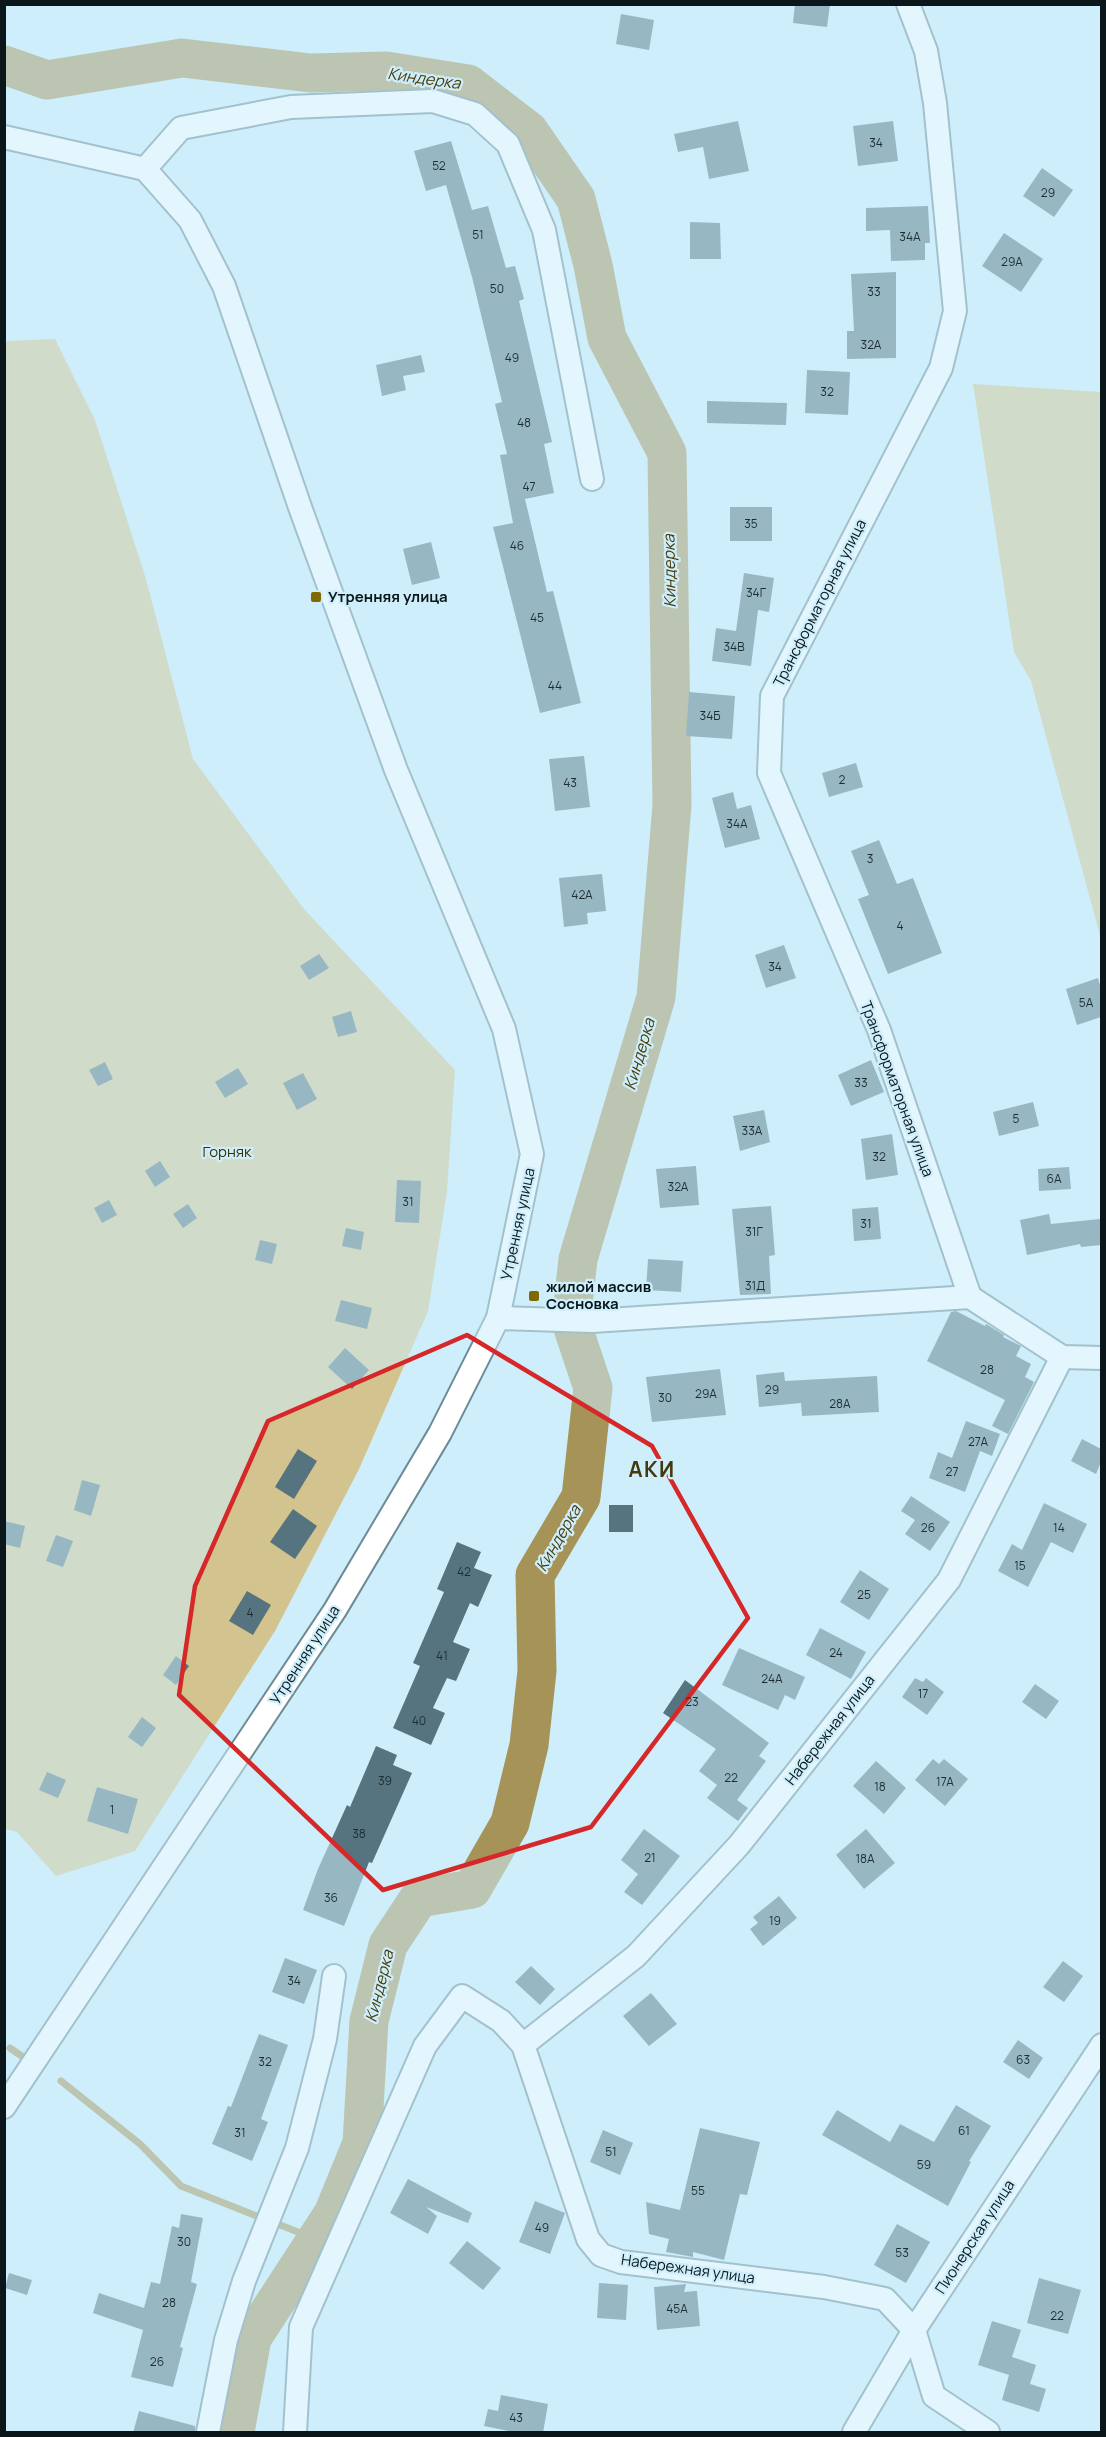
<svg xmlns="http://www.w3.org/2000/svg" width="1106" height="2437" viewBox="0 0 1106 2437" font-family="Manrope,sans-serif">
<style>
.green{fill:#d3c38e}
.lines{fill:none;stroke-linecap:round;stroke-linejoin:round}
.stream{stroke:#a59358;stroke-width:7}
.river{stroke:#a59358;stroke-width:39}
.building{fill:#56747f}
.minor-casing{stroke:#6d8b96;stroke-width:26}
.minor{stroke:#fff;stroke-width:22}
.marked{fill:none;stroke:#d62828;stroke-width:4.5;stroke-linejoin:round}
.poi-dot{fill:#816901;stroke:#ceeefb;stroke-width:2}
.labels{text-anchor:middle;stroke-width:4.5;stroke-linejoin:round;paint-order:stroke}
.number-label{font-size:12px;fill:#1d2e33}
.poi-label{font-size:15px;font-weight:bold;fill:#0a161a;stroke:#ceeefb;text-anchor:start}
.street-label{font-size:15px;fill:#0a161a;stroke:#ceeefb}
.park-label{font-size:15px;fill:#3e3100;stroke:#ceeefb}
.water-label{font-size:16px;font-style:italic;fill:#493c0b;stroke:#ceeefb}
.district-label{font-size:21px;font-weight:bold;letter-spacing:1.5px;fill:#43380e;stroke:#ceeefb}
</style>
<rect width="100%" height="100%" fill="#ceeefb"/>
<g class="green">
<path d="M55 339 95 420 146 579 193 759 304 909 455 1070 447 1192 428 1311 359 1469 275 1631 135 1851 56 1876 17 1832 5 1829 4 341Z"/>
<path d="M973 384 1101 392V939L1031 681 1014 652Z"/>
</g>
<g class="lines">
<g class="stream">
<path d="M10 2048 23 2057"/>
<path d="M61 2081 140 2144 181 2186 259 2217"/>
<path d="M275 2223 316 2239"/>
</g>
<path class="river" d="M4 65 47 80 182 58 311 73 386 71 468 84 529 131 576 199 593 265 607 338 667 453 672 805 656 997 578 1259 571 1322 593 1388 581 1497 535 1575 537 1671 529 1745 510 1823 472 1889 419 1898 388 1945 369 2021 362 2143 333 2214 252 2338 235 2432"/>
</g>
<g class="building">
<path d="M795 4H830L827 27 793 23Z"/>
<path d="M621 14 654 20 649 50 616 44Z"/>
<path d="M738 121 749 171 709 179 703 147 678 152 674 134Z"/>
<path d="M893 121 898 161 858 166 853 126Z"/>
<path d="M451 141 472 210 488 206 506 268 515 266 524 299 519 301 552 442 544 444 554 493 525 499 547 592 553 591 581 703 540 713 493 527 513 523 500 455 507 454 495 404 502 402 472 277 446 185 426 191 414 151Z"/>
<path d="M1042 168 1073 190 1054 217 1023 196Z"/>
<path d="M928 206 930 243H925V260L891 261 890 230 866 231V208Z"/>
<path d="M690 222 720 223 721 259H690Z"/>
<path d="M1004 233 1043 259 1021 292 982 266Z"/>
<path d="M896 272V358L847 359V331H854L851 274Z"/>
<path d="M421 355 425 372 403 376 406 390 382 396 376 365Z"/>
<path d="M807 370 850 372 848 415 805 413Z"/>
<path d="M707 401 787 403 786 425 707 423Z"/>
<rect x="730" y="507" width="42" height="34"/>
<path d="M431 542 440 578 412 585 403 549Z"/>
<path d="M744 573 774 578 769 612 758 610 751 666 712 661 716 628 736 631Z"/>
<path d="M689 692 735 696 732 739 686 736Z"/>
<path d="M584 756 590 807 555 811 549 759Z"/>
<path d="M856 763 863 787 829 797 822 773Z"/>
<path d="M733 792 737 809 751 805 760 839 725 848 712 798Z"/>
<path d="M879 840 897 884 913 878 942 953 888 974 858 899 869 895 851 851Z"/>
<path d="M602 874 606 911 587 913 588 924 564 927 559 878Z"/>
<path d="M784 945 796 978 766 988 755 955Z"/>
<path d="M319 954 329 968 309 980 300 966Z"/>
<path d="M1098 978 1101 989V1017L1077 1025 1066 989Z"/>
<path d="M351 1011 357 1032 338 1037 332 1017Z"/>
<path d="M871 1060 884 1092 851 1106 838 1075Z"/>
<path d="M105 1062 113 1079 98 1086 89 1070Z"/>
<path d="M238 1068 248 1084 225 1098 215 1082Z"/>
<path d="M303 1073 317 1099 297 1110 283 1083Z"/>
<path d="M1033 1102 1039 1126 999 1136 993 1112Z"/>
<path d="M764 1110 770 1142 740 1151 733 1116Z"/>
<path d="M892 1134 898 1175 866 1180 861 1139Z"/>
<path d="M160 1161 170 1177 155 1187 145 1171Z"/>
<path d="M696 1166 699 1205 660 1208 656 1169Z"/>
<path d="M1069 1167 1071 1189 1039 1191 1038 1169Z"/>
<path d="M397 1180 421 1181 419 1223 395 1222Z"/>
<path d="M109 1200 117 1215 102 1223 94 1208Z"/>
<path d="M188 1204 197 1218 183 1228 173 1214Z"/>
<path d="M771 1206 775 1255 769 1256 771 1294 740 1295 732 1209Z"/>
<path d="M878 1207 881 1239 854 1241 852 1209Z"/>
<path d="M1049 1214 1051 1224 1100 1219 1101 1245 1081 1247 1080 1244 1027 1255 1020 1220Z"/>
<path d="M346 1228 364 1232 361 1250 342 1246Z"/>
<path d="M260 1240 277 1244 272 1264 255 1260Z"/>
<path d="M648 1259 683 1261 681 1292 646 1290Z"/>
<path d="M341 1300 372 1308 367 1329 335 1321Z"/>
<path d="M956 1311 985 1326 986 1324 1004 1335 1003 1337 1021 1346 1016 1356 1031 1364 1025 1377 1034 1382 1008 1434 992 1426 1005 1400 927 1361 951 1312Z"/>
<path d="M345 1348 369 1370 352 1389 328 1367Z"/>
<path d="M720 1369 726 1415 652 1422 646 1377Z"/>
<path d="M784 1372 785 1381 877 1376 879 1412 802 1416 801 1403 759 1407 756 1375Z"/>
<path d="M966 1421 1000 1434 992 1456 980 1451 965 1492 929 1478 938 1452 952 1458Z"/>
<path d="M1082 1439 1101 1449V1462L1096 1474 1071 1461Z"/>
<path d="M298 1449 317 1461 294 1499 275 1487Z"/>
<path d="M82 1480 100 1485 91 1516 74 1510Z"/>
<path d="M911 1496 950 1522 930 1551 905 1534 915 1520 901 1511Z"/>
<path d="M1044 1503 1087 1524 1073 1553 1051 1542 1028 1587 998 1571 1012 1544 1022 1550Z"/>
<rect x="609" y="1505" width="24" height="27"/>
<path d="M293 1509 317 1526 295 1559 270 1542Z"/>
<path d="M4 1521 25 1526 20 1548 4 1544Z"/>
<path d="M56 1535 73 1541 63 1567 46 1561Z"/>
<path d="M457 1542 481 1552 474 1568 492 1575 478 1607 470 1603 453 1642 470 1649 456 1681 447 1678 433 1708 445 1713 431 1745 393 1728 420 1666 413 1663 444 1592 437 1589Z"/>
<path d="M860 1570 889 1589 869 1620 840 1602Z"/>
<path d="M247 1591 271 1605 253 1635 229 1621Z"/>
<path d="M820 1628 866 1652 851 1679 806 1655Z"/>
<path d="M739 1648 805 1677 795 1700 785 1695 778 1710 722 1685Z"/>
<path d="M176 1656 189 1666 176 1685 163 1675Z"/>
<path d="M915 1678 923 1682 926 1678 944 1692 927 1715 902 1697Z"/>
<path d="M685 1680 769 1743 759 1756 766 1761 737 1800 748 1808 738 1821 707 1798 717 1785 699 1771 716 1749 663 1713Z"/>
<path d="M1035 1684 1059 1701 1046 1719 1022 1702Z"/>
<path d="M142 1717 156 1728 142 1747 128 1737Z"/>
<path d="M376 1746 397 1755 393 1765 412 1773 372 1863 369 1862 344 1926 303 1910 318 1869 347 1805 350 1807Z"/>
<path d="M933 1759 939 1764 944 1759 968 1779 945 1806 915 1780Z"/>
<path d="M876 1761 906 1788 884 1814 853 1786Z"/>
<path d="M47 1772 66 1780 58 1798 39 1790Z"/>
<path d="M97 1787 138 1799 128 1834 87 1821Z"/>
<path d="M644 1829 680 1856 642 1905 624 1892 638 1874 621 1860Z"/>
<path d="M866 1829 895 1863 864 1889 836 1855Z"/>
<path d="M779 1896 797 1918 763 1946 750 1929 758 1923 753 1917Z"/>
<path d="M285 1958 317 1970 304 2004 272 1992Z"/>
<path d="M1063 1961 1083 1976 1064 2002 1043 1987Z"/>
<path d="M531 1966 555 1989 540 2005 515 1982Z"/>
<path d="M651 1993 677 2024 649 2046 623 2016Z"/>
<path d="M259 2034 288 2045 261 2119 268 2122 252 2161 212 2144 228 2106 231 2107Z"/>
<path d="M1018 2040 1043 2058 1029 2079 1003 2062Z"/>
<path d="M956 2105 991 2126 969 2161 971 2162 948 2206 822 2135 837 2110 890 2142 900 2124 934 2142Z"/>
<path d="M700 2128 760 2142 747 2195 740 2194 724 2260 693 2252V2257L666 2252 669 2239 649 2234 646 2202 680 2210Z"/>
<path d="M603 2130 633 2143 620 2175 590 2162Z"/>
<path d="M408 2179 472 2213 468 2223 426 2207 437 2216 428 2234 390 2213Z"/>
<path d="M535 2201 565 2213 550 2254 519 2242Z"/>
<path d="M181 2214 203 2218 191 2282 197 2284 180 2347 183 2348 173 2387 131 2377 143 2330 93 2313 99 2293 144 2308 151 2282 160 2284 172 2226 179 2228Z"/>
<path d="M897 2224 930 2242 906 2283 874 2265Z"/>
<path d="M467 2241 501 2268 483 2290 449 2263Z"/>
<path d="M9 2273 32 2280 27 2295 5 2288Z"/>
<path d="M1039 2278 1081 2290 1068 2334 1027 2323Z"/>
<path d="M599 2283 628 2285 626 2320 597 2318Z"/>
<path d="M686 2284 684 2292 697 2291 700 2326 657 2330 654 2287Z"/>
<path d="M992 2321 1021 2330 1012 2357 1036 2365 1030 2384 1046 2389 1039 2412 1002 2400 1009 2375 978 2365Z"/>
<path d="M501 2395 548 2404 543 2433H518L484 2426 488 2409 498 2411Z"/>
<path d="M139 2411 195 2426V2433H133Z"/>
</g>
<g class="lines">
<defs>
<g id="minor">
<path d="M908 4 926 51 935 103 955 311 941 368 772 696 769 773 879 1030 970 1297"/>
<path d="M4 137 145 169"/>
<path d="M145 169 181 128 291 107 433 101 475 114 508 144 544 230 592 479"/>
<path d="M498 1318 592 1321 970 1297 1062 1357 1102 1358"/>
<path d="M523 2045 636 1956 739 1845 949 1580 1062 1357"/>
<path d="M4 2107 335 1610 440 1433 498 1318 532 1154 504 1029 396 770 301 510 224 286 190 220 145 169"/>
<path d="M208 2432 226 2340 244 2281 297 2148 325 2039 334 1976"/>
<path d="M295 2432 301 2327 425 2046 462 1996 501 2021 523 2045 588 2239 601 2255 621 2262 824 2287 885 2299 914 2330 934 2396 988 2432"/>
<path d="M854 2432 914 2330 1102 2045"/>
</g>
</defs>
<use href="#minor" class="minor-casing"/>
<use href="#minor" class="minor"/>
</g>
<path d="M0 0H1106V2437H0ZM467 1335 652 1446 748 1618 591 1827 383 1890 179 1695 195 1586 268 1421Z" fill="#ceeefb" fill-opacity=".55" fill-rule="evenodd"/>
<path class="marked" d="M467 1335 652 1446 748 1618 591 1827 383 1890 179 1695 195 1586 268 1421Z"/>
<g class="poi-dot">
<rect x="310" y="591" width="12" height="12" rx="3"/>
<rect x="528" y="1290" width="12" height="12" rx="3"/>
</g>
<g class="labels">
<g class="number-label">
<text x="876" y="147">34</text>
<text x="439" y="170">52</text>
<text x="1048" y="197">29</text>
<text x="478" y="239">51</text>
<text x="910" y="241">34А</text>
<text x="1012" y="266">29А</text>
<text x="497" y="293">50</text>
<text x="874" y="296">33</text>
<text x="871" y="349">32А</text>
<text x="512" y="362">49</text>
<text x="827" y="396">32</text>
<text x="524" y="427">48</text>
<text x="529" y="491">47</text>
<text x="751" y="528">35</text>
<text x="517" y="550">46</text>
<text x="756" y="597">34Г</text>
<text x="537" y="622">45</text>
<text x="734" y="651">34В</text>
<text x="555" y="690">44</text>
<text x="710" y="720">34Б</text>
<text x="842" y="784">2</text>
<text x="570" y="787">43</text>
<text x="737" y="828">34А</text>
<text x="870" y="863">3</text>
<text x="582" y="899">42А</text>
<text x="900" y="930">4</text>
<text x="775" y="971">34</text>
<text x="1086" y="1007">5А</text>
<text x="861" y="1087">33</text>
<text x="1016" y="1123">5</text>
<text x="752" y="1135">33А</text>
<text x="879" y="1161">32</text>
<text x="1054" y="1183">6А</text>
<text x="678" y="1191">32А</text>
<text x="408" y="1206">31</text>
<text x="866" y="1228">31</text>
<text x="754" y="1236">31Г</text>
<text x="755" y="1290">31Д</text>
<text x="987" y="1374">28</text>
<text x="772" y="1394">29</text>
<text x="706" y="1398">29А</text>
<text x="665" y="1402">30</text>
<text x="840" y="1408">28А</text>
<text x="978" y="1446">27А</text>
<text x="952" y="1476">27</text>
<text x="928" y="1532">26</text>
<text x="1059" y="1532">14</text>
<text x="1020" y="1570">15</text>
<text x="464" y="1576">42</text>
<text x="864" y="1599">25</text>
<text x="250" y="1617">4</text>
<text x="836" y="1657">24</text>
<text x="442" y="1660">41</text>
<text x="772" y="1683">24А</text>
<text x="923" y="1698">17</text>
<text x="692" y="1706">23</text>
<text x="419" y="1725">40</text>
<text x="731" y="1782">22</text>
<text x="385" y="1785">39</text>
<text x="945" y="1786">17А</text>
<text x="880" y="1791">18</text>
<text x="112" y="1814">1</text>
<text x="359" y="1838">38</text>
<text x="650" y="1862">21</text>
<text x="865" y="1863">18А</text>
<text x="331" y="1902">36</text>
<text x="775" y="1925">19</text>
<text x="294" y="1985">34</text>
<text x="1023" y="2064">63</text>
<text x="265" y="2066">32</text>
<text x="964" y="2135">61</text>
<text x="240" y="2137">31</text>
<text x="611" y="2156">51</text>
<text x="924" y="2169">59</text>
<text x="698" y="2195">55</text>
<text x="542" y="2232">49</text>
<text x="184" y="2246">30</text>
<text x="902" y="2257">53</text>
<text x="169" y="2307">28</text>
<text x="677" y="2313">45А</text>
<text x="1057" y="2320">22</text>
<text x="157" y="2366">26</text>
<text x="516" y="2422">43</text>
</g>
<g class="poi-label">
<text x="328" y="602">Утренняя улица</text>
<text x="546" y="1292">жилой массив<tspan x="546" dy="17">Сосновка</tspan></text>
</g>
<g class="street-label">
<text transform="translate(820 603) rotate(-63)" y="5">Трансформаторная улица</text>
<text transform="translate(897 1089) rotate(70)" y="5">Трансформаторная улица</text>
<text transform="translate(518 1224) rotate(-78)" y="5">Утренняя улица</text>
<text transform="translate(305 1655) rotate(-57)" y="5">Утренняя улица</text>
<text transform="translate(830 1730) rotate(-52)" y="5">Набережная улица</text>
<text transform="translate(975 2237) rotate(-57)" y="5">Пионерская улица</text>
<text transform="translate(688 2269) rotate(8)" y="5">Набережная улица</text>
</g>
<g class="park-label">
<text x="227" y="1157">Горняк</text>
</g>
<g class="water-label">
<text transform="translate(424 78) rotate(8)" y="6">Киндерка</text>
<text transform="translate(669 571) rotate(-91)" y="6">Киндерка</text>
<text transform="translate(639 1054) rotate(-74)" y="6">Киндерка</text>
<text transform="translate(558 1538) rotate(-60)" y="6">Киндерка</text>
<text transform="translate(379 1986) rotate(-76)" y="6">Киндерка</text>
</g>
<g class="district-label">
<text x="652" y="1477">АКИ</text>
</g>
</g>
<rect width="1106" height="2437" fill="none" stroke="#0a161a" stroke-width="12"/>
</svg>
